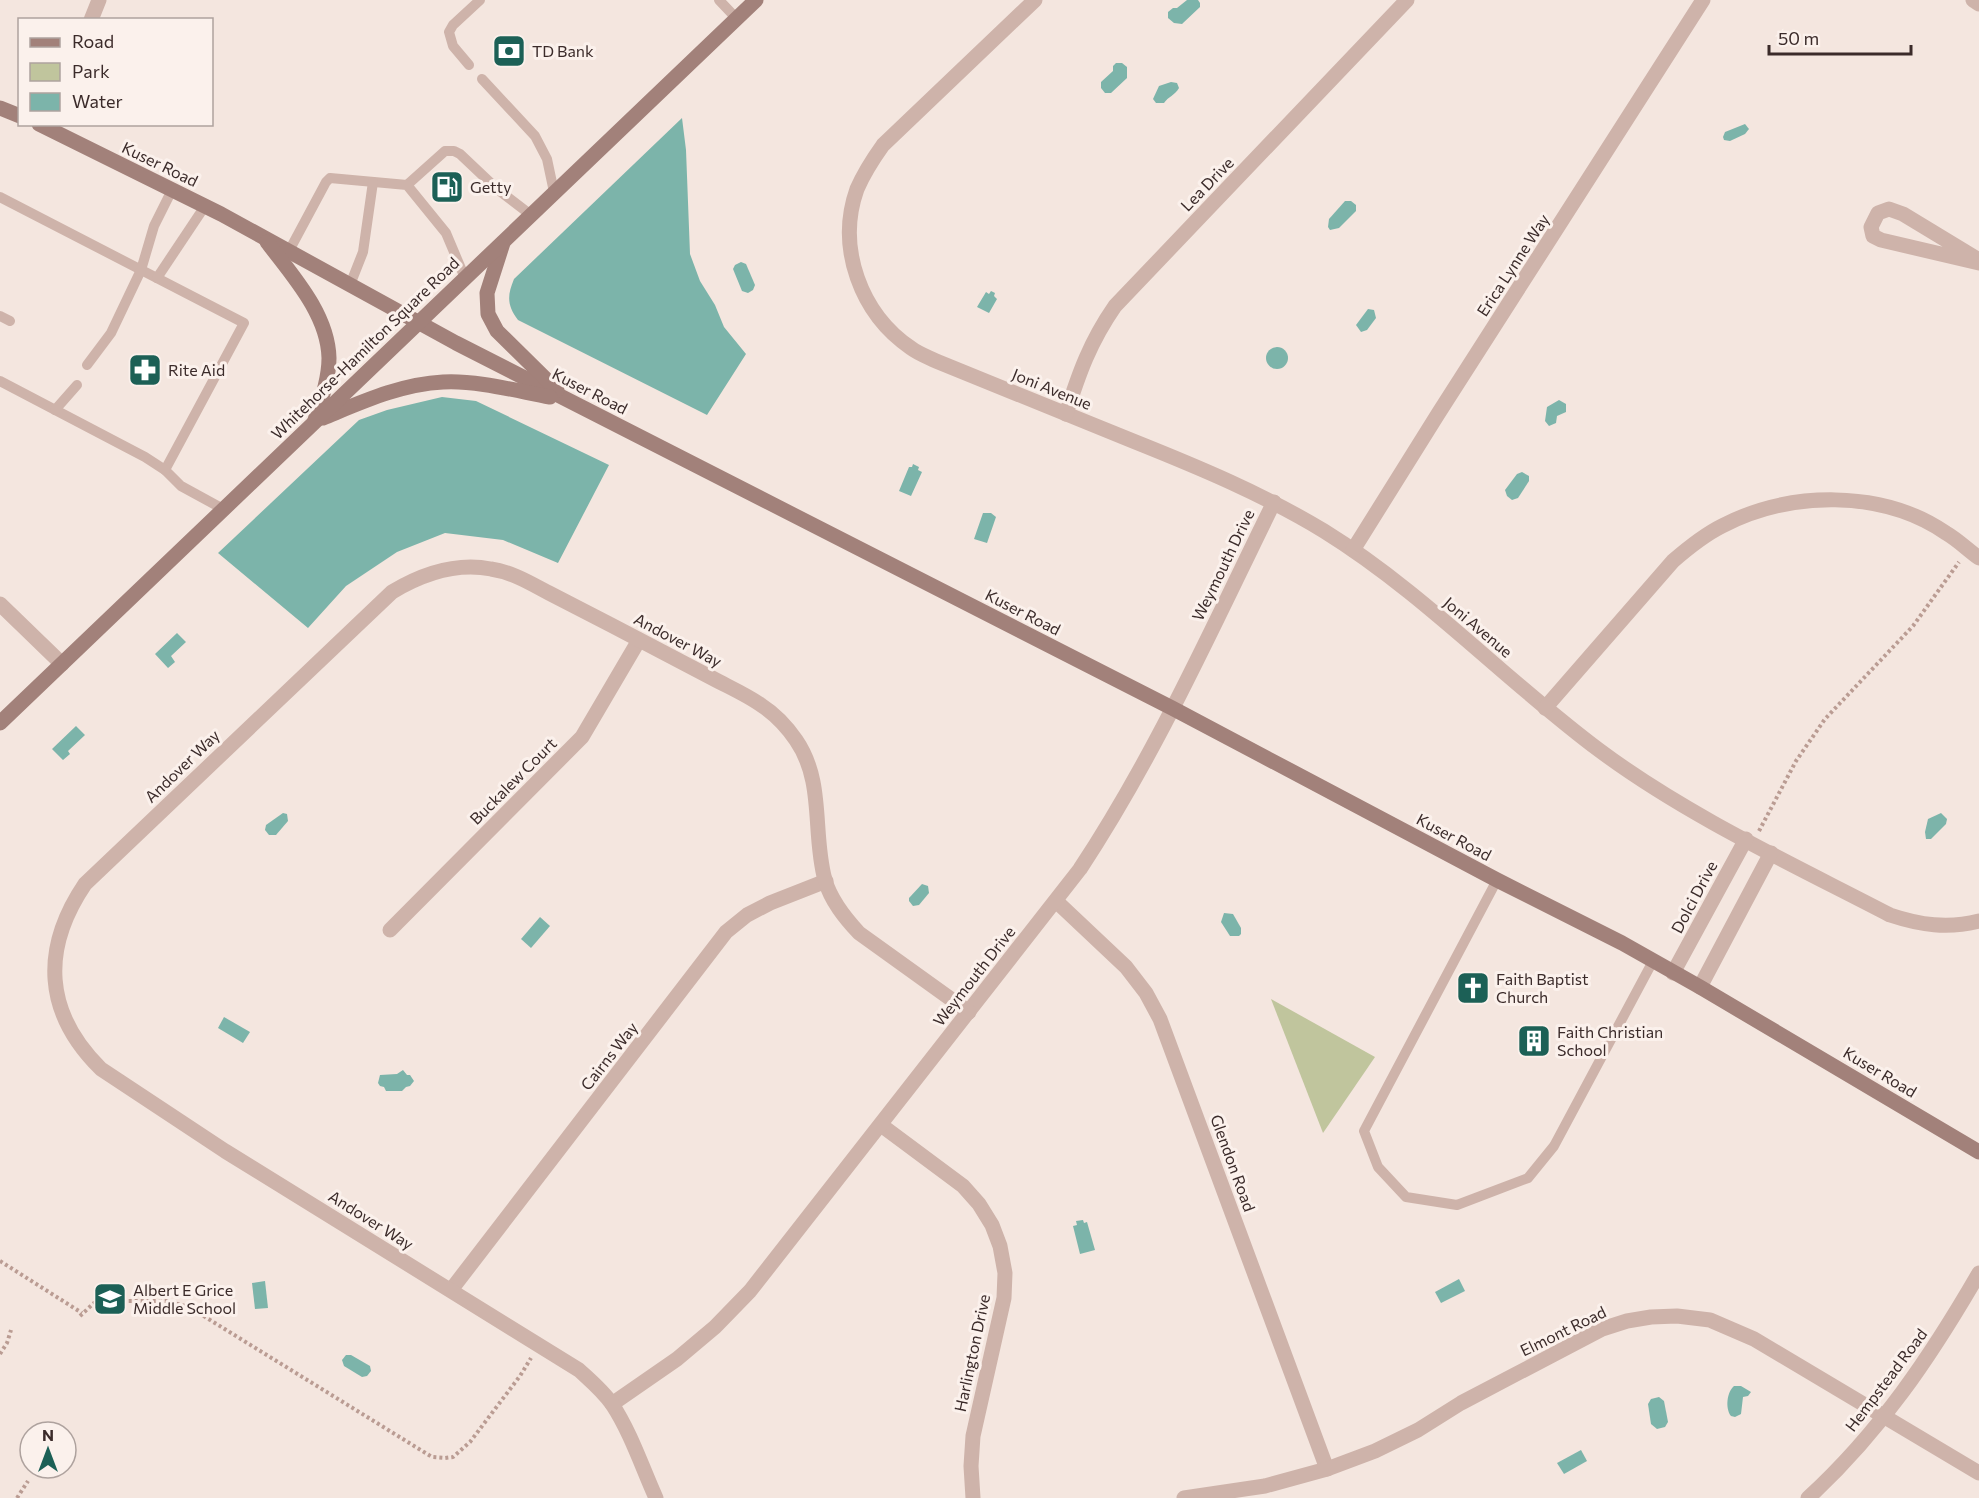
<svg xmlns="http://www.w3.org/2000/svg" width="1979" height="1498" viewBox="0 0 1979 1498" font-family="Commissioner,sans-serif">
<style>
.green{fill:#c0c59d}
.water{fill:#7cb4aa}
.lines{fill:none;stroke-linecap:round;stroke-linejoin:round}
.path{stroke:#ba9c93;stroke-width:4;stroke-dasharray:3 3;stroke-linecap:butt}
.lane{stroke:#ceb3aa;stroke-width:10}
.street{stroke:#ceb3aa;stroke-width:15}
.secondary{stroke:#a2817a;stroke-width:15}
.labels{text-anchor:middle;stroke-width:6;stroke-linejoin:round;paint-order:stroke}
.poi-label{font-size:16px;fill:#3b2b2a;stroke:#fbf1ec;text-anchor:start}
.street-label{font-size:16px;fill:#3b2b2a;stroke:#fbf1ec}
</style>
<rect width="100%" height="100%" fill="#f4e6df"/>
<path class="green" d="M1271 999 1375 1057 1323 1133Z"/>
<g class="water">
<path d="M1187 0H1198L1200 3V7L1182 24 1174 23 1168 18V12L1173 8H1177Z"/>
<path d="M1116 63H1122L1127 67V78L1111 93H1105L1101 88V82L1113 71V66Z"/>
<path d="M1171 82 1177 83 1179 88C1175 95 1168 97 1164 103H1156L1153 99 1159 86Z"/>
<path d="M682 118 686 150 690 254 700 281 715 305 724 327 746 354 707 415 518 320C507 305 507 296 514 279Z"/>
<path d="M1745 124 1749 129 1745 134 1730 141 1724 140 1723 137 1725 132Z"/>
<path d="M1345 201H1351L1356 205V211L1339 228 1330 230 1328 227 1329 219Z"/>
<path d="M741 262 746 264 755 285 753 290 748 293 742 291 733 269 735 265Z"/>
<path d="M991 291 995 293 994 296 997 299 989 313 977 307 986 292 989 294Z"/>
<path d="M1368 309 1374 310 1376 318 1367 330 1361 332 1356 325Z"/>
<circle cx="1277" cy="358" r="11"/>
<path d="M442 397 476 401 609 465 558 563 503 540 445 533 397 552 346 586 308 628 218 553 359 420 387 410Z"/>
<path d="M1559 400 1566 404V412L1557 416 1556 423 1549 426 1545 421 1547 407Z"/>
<path d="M913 464 919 467 918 470 922 472 911 496 899 491 909 467H912Z"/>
<path d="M1522 472 1529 476V481L1518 498 1512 500 1507 496 1505 490 1517 474Z"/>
<path d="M983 513H991L996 517 987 543 974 539Z"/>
<path d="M177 633 186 642 171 656 175 662 168 668 155 654Z"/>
<path d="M76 726 85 735 68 751 70 754 63 760 52 749Z"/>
<path d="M283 813 287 814 288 821 276 835H269L265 830 266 825Z"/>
<path d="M1941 813 1947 819 1946 824 1931 839H1926L1925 832 1928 819Z"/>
<path d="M922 884 928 886 929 893 919 905 913 906 909 901V898Z"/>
<path d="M1224 913 1233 914 1241 928V934L1239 936H1230L1221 922Z"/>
<path d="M540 917 550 926 531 948 521 939Z"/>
<path d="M224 1017 250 1032 243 1043 218 1028Z"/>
<path d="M403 1070 407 1075H410L414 1081 410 1086 406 1087 402 1091H386L384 1087 380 1086 378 1083 380 1075 397 1074Z"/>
<path d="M1083 1220 1084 1223 1087 1222 1095 1250 1080 1254 1073 1226 1077 1225 1076 1221Z"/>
<path d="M1459 1279 1465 1291 1441 1303 1435 1292Z"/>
<path d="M265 1281 268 1308 255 1309 252 1283Z"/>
<path d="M346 1355H351L370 1366 371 1371 367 1376 362 1377 344 1366 342 1360Z"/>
<path d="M1734 1386H1741L1751 1392 1748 1396 1743 1397 1741 1414 1735 1417 1731 1416C1725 1408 1727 1392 1734 1386Z"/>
<path d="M1659 1397 1664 1401 1668 1422 1665 1427 1657 1429 1651 1424 1648 1404 1651 1399Z"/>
<path d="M1581 1450 1587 1461 1564 1474 1557 1463Z"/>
</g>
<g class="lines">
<g class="path">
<path d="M1759 831 1796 761 1825 719 1913 626 1959 562"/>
<path d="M0 1261 82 1313"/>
<path d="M80 1316 94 1303 104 1301H166L189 1307 432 1457 445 1458 453 1457 470 1442 520 1376 531 1358"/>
<path d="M0 1354 7 1343 11 1330"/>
<path d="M17 1498 28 1481"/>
</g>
<g class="lane">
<path d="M719 0 737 19"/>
<path d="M469 65 453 46 449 32 453 25 480 0"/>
<path d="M482 79 535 136 547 159 554 192"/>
<path d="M407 185 445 151H454L460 154 497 189 531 215"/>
<path d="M0 197 244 323 165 470 181 486 223 509"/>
<path d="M289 251 326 182 330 178 407 185 446 233 465 278"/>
<path d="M157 278 205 206"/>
<path d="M350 285 363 252 373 182"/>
<path d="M0 316 10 321"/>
<path d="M87 365 111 333 141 270 154 226 172 190"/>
<path d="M0 381 145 457 165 470"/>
<path d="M55 410 77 385"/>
<path d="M1497 880 1364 1131 1378 1167 1406 1197 1457 1205 1528 1178 1554 1146 1653 961"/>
</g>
<g class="street">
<path d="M1035 0 883 145C873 159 864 173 857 189 836 248 861 314 911 348 919 354 928 357 936 361 1001 388 1067 414 1133 441 1198 467 1263 494 1324 531 1424 593 1505 680 1599 750 1686 815 1794 865 1890 915 1920 925 1948 929 1979 921"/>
<path d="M1973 0 1979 4"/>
<path d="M91 20 99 0"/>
<path d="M1979 260 1903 214 1889 209 1878 213 1871 227 1873 236 1881 240 1979 263"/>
<path d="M1066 414C1079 373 1090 342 1115 306L1407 0"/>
<path d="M1353 550 1438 414 1703 0"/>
<path d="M0 604 62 664"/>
<path d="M1545 708 1673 561C1688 548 1704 535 1722 526 1789 491 1882 489 1946 533 1958 540 1968 550 1979 558"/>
<path d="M1056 901 1126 967 1146 993 1160 1019 1327 1469"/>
<path d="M390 930 582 737 639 640"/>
<path d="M1673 973 1746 839"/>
<path d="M1700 987 1771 853"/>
<path d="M881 1125 963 1186 979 1204 992 1225 1000 1246 1005 1273 1004 1298 973 1436 971 1466 973 1498"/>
<path d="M451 1290 726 932 747 915 770 903 826 881"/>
<path d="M612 1404 677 1359 715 1327 750 1291 1080 869C1156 754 1213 626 1274 502"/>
<path d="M656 1498C642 1467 631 1433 612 1404 603 1391 591 1381 579 1370L225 1151 101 1069C44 1013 41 949 85 884L392 592C422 574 455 562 491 569 512 572 530 583 549 593 570 604 592 615 613 626 647 644 680 661 714 679 729 687 747 695 761 705 775 714 787 727 796 740 825 782 812 833 825 880 831 901 845 918 859 933L969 1012"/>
<path d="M1184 1498 1265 1486 1327 1469 1375 1451 1418 1430 1461 1403 1602 1329 1627 1321 1651 1317 1677 1316 1710 1320 1754 1339 1979 1473"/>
<path d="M1808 1498C1880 1432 1931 1356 1979 1273"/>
</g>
<g class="secondary">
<path d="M0 108 20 116"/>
<path d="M39 124 221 214 456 343 1172 708 1497 880 1622 943 1700 987 1979 1152"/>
<path d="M267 242C292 275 328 314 329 358 329 379 321 401 315 420"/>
<path d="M503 243 487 293 488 314 497 331 557 390"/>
<path d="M323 418C362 402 401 384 443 382 476 380 517 391 550 397"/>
<path d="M0 723 756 0"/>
</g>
</g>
<defs>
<symbol id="bank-square" viewBox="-11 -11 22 22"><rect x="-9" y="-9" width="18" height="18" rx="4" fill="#1c6056" stroke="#fbf1ec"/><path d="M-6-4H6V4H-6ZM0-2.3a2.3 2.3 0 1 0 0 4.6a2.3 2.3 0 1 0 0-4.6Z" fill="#fff"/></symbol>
<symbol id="fuel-square" viewBox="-11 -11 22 22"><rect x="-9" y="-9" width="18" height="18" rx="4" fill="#1c6056" stroke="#fbf1ec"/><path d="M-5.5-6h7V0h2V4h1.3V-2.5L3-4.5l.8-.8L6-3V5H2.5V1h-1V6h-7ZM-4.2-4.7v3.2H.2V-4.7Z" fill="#fff"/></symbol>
<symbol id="pharmacy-square" viewBox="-11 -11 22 22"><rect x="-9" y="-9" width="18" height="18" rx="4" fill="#1c6056" stroke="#fbf1ec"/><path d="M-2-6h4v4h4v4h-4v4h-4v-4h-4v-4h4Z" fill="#fff"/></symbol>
<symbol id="church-square" viewBox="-11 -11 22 22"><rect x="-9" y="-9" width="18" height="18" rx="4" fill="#1c6056" stroke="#fbf1ec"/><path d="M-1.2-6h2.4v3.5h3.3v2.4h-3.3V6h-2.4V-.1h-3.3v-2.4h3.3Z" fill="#fff"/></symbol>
<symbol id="building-square" viewBox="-11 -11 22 22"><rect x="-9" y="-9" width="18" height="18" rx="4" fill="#1c6056" stroke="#fbf1ec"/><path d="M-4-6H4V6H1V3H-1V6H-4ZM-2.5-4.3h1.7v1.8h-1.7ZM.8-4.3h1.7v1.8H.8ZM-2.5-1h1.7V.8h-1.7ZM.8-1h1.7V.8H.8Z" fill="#fff"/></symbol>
<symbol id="school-square" viewBox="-11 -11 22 22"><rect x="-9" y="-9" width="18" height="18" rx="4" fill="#1c6056" stroke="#fbf1ec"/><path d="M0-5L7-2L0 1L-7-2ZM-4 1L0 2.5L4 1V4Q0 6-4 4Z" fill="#fff"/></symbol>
</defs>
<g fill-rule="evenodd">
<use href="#bank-square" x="490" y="32" width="38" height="38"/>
<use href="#fuel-square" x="428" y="168" width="38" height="38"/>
<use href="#pharmacy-square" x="126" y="351" width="38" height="38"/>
<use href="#church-square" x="1454" y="969" width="38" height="38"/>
<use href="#building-square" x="1515" y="1022" width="38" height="38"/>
<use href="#school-square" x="91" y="1280" width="38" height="38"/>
</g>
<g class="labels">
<g class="poi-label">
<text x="532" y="57">TD Bank</text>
<text x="470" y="193">Getty</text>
<text x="168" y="376">Rite Aid</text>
<text x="1496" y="985">Faith Baptist<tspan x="1496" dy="18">Church</tspan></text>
<text x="1557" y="1038">Faith Christian<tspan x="1557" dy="18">School</tspan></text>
<text x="133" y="1296">Albert E Grice<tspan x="133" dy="18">Middle School</tspan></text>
</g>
<g class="street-label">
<text transform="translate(160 164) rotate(26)" y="6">Kuser Road</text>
<text transform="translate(1207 184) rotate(-46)" y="6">Lea Drive</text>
<text transform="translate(1513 265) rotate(-57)" y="6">Erica Lynne Way</text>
<text transform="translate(365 348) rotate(-44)" y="6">Whitehorse-Hamilton Square Road</text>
<text transform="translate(1052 389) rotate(22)" y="6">Joni Avenue</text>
<text transform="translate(590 391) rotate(27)" y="6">Kuser Road</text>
<text transform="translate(1223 565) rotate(-64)" y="6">Weymouth Drive</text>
<text transform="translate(1023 612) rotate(27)" y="6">Kuser Road</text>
<text transform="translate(1478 627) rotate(40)" y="6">Joni Avenue</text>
<text transform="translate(678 640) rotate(28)" y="6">Andover Way</text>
<text transform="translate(182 766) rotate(-44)" y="6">Andover Way</text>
<text transform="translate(513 781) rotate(-45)" y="6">Buckalew Court</text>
<text transform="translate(1454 837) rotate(28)" y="6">Kuser Road</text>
<text transform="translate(1694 897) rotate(-62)" y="6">Dolci Drive</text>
<text transform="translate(974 976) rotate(-52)" y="6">Weymouth Drive</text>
<text transform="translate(609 1056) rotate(-52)" y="6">Cairns Way</text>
<text transform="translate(1880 1072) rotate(31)" y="6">Kuser Road</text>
<text transform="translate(1233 1163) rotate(70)" y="6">Glendon Road</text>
<text transform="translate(371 1220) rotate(32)" y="6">Andover Way</text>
<text transform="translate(1563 1331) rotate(-26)" y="6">Elmont Road</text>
<text transform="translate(972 1353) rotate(-78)" y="6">Harlington Drive</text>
<text transform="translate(1886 1380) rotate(-53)" y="6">Hempstead Road</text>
</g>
</g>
<rect x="18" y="18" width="195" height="108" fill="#fbf1ec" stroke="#aea29e" stroke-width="1.5"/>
<rect x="30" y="38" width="30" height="9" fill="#a2817a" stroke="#aea29e" stroke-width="1.5"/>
<text x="72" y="48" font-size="18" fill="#3b2b2a">Road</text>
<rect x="30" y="63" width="30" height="18" fill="#c0c59d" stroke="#aea29e" stroke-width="1.5"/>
<text x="72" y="78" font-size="18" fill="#3b2b2a">Park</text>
<rect x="30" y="93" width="30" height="18" fill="#7cb4aa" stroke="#aea29e" stroke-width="1.5"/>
<text x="72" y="108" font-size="18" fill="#3b2b2a">Water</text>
<g transform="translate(48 1450)"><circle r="28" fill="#fbf1ec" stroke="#aea29e" stroke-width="1.5"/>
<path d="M0-4.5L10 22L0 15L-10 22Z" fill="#1c6056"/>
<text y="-9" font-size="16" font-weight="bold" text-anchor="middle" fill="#3b2b2a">N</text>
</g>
<path d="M1769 45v9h142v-9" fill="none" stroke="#3b2b2a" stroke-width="3"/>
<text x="1778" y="45" font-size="18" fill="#3b2b2a" stroke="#fbf1ec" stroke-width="4.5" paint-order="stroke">50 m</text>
</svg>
